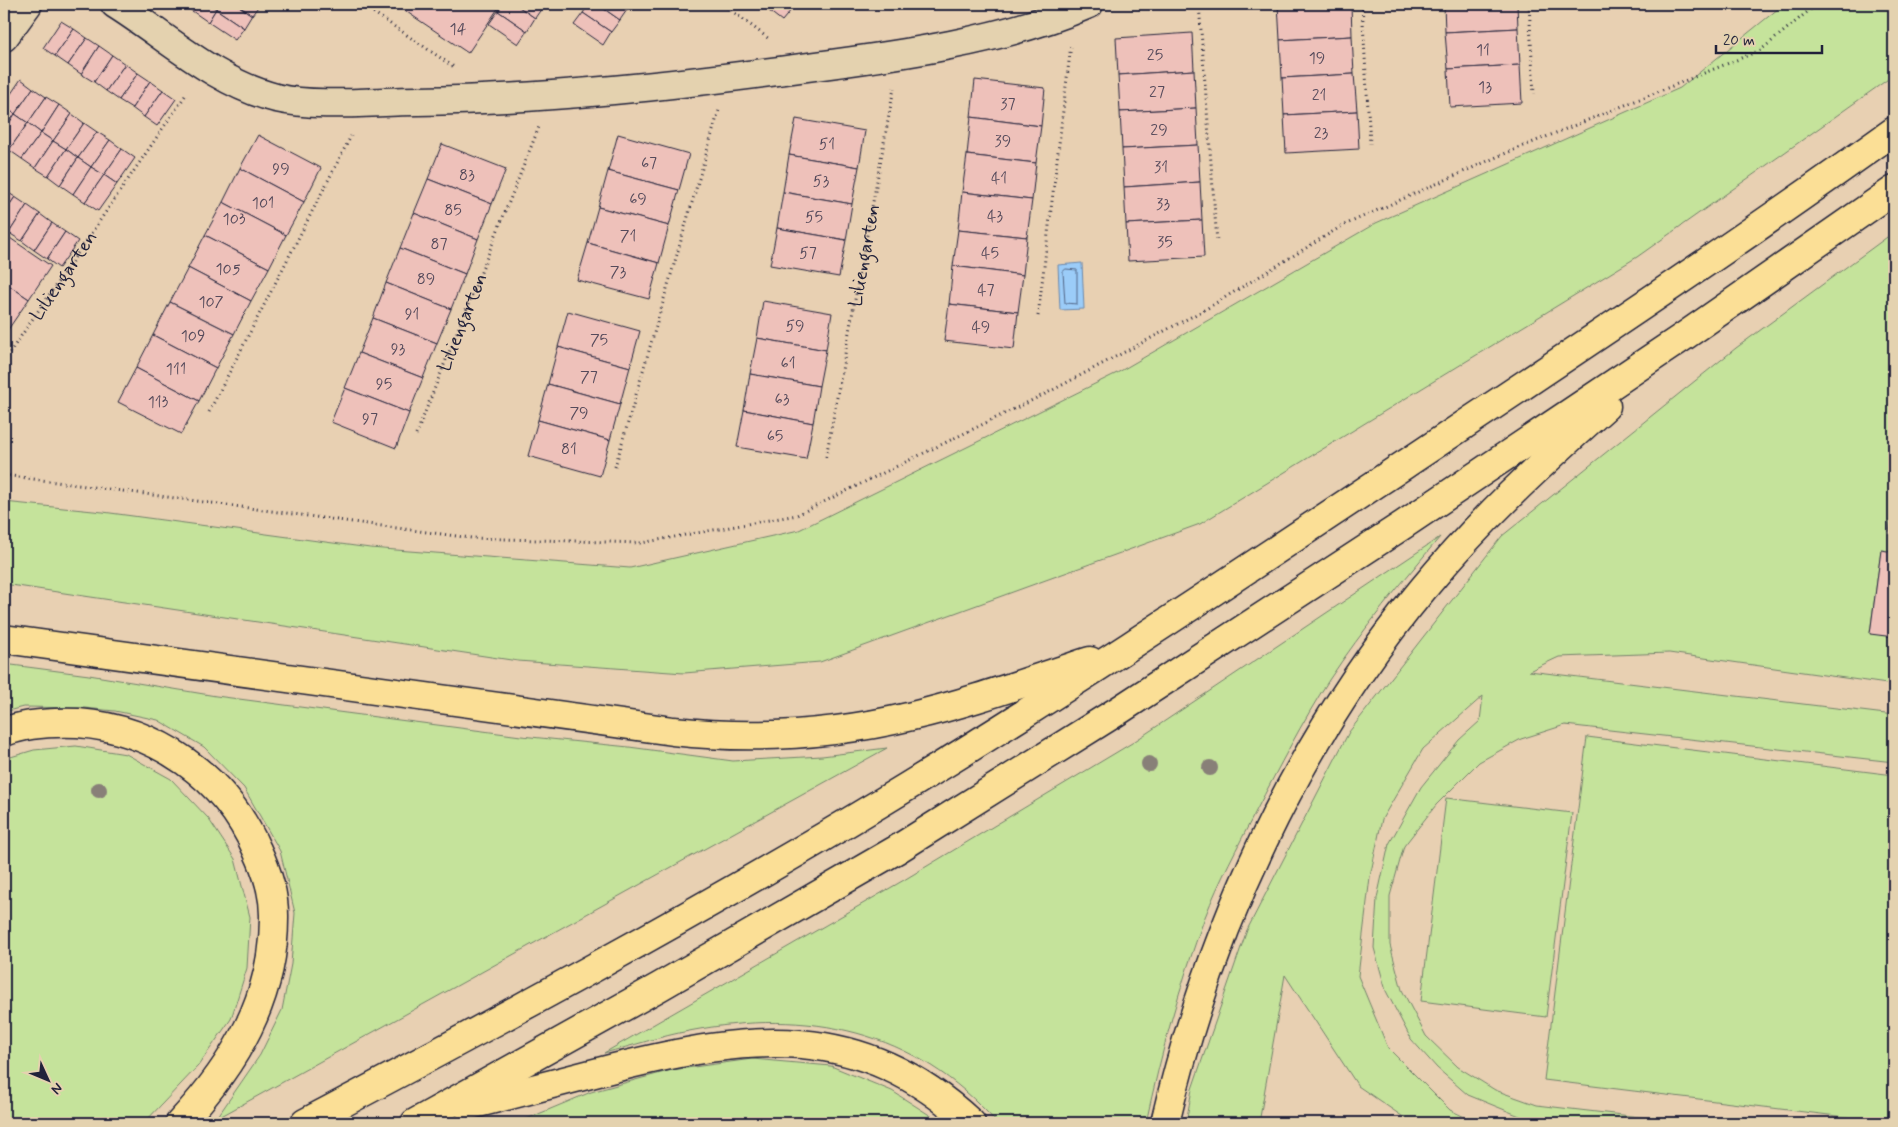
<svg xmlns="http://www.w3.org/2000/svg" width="1898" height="1127" viewBox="0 0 1898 1127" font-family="Mynerve,sans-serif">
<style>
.green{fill:#c5e39b;stroke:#74826b}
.water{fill:#9bccf8;stroke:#6b88ac}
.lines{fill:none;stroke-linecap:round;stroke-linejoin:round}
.shore{stroke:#526687;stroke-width:1}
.building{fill:#eec1ba;stroke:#22223b}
.minor-casing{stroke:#22223b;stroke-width:31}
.trunk-casing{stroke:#22223b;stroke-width:31}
.path{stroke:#22223b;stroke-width:3;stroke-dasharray:1 4;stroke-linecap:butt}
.minor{stroke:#e4d2af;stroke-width:28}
.trunk{stroke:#fbdf96;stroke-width:28}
.tree{fill:#888078}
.labels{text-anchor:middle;stroke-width:4.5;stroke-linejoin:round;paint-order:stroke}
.number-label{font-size:16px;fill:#554a5b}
.street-label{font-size:19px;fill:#22223b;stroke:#e4d2af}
</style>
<rect width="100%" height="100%" fill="#e8d0b2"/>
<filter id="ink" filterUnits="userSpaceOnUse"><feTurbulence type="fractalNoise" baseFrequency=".02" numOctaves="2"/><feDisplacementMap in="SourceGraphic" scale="10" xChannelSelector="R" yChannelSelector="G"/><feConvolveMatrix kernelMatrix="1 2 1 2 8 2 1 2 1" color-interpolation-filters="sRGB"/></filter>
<g filter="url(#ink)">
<g class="green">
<path d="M1784 4H1894V75L1637 257 1200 524 820 662 684 673 518 661 4 584V502L103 512 370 548 630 568 799 530 1117 373 1376 223 1680 88Z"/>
<path d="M1894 232V487L1889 533 1894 534V552L1881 551 1870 633 1894 637V685L1669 653 1559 657 1529 671 1894 715V762L1565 725 1521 739 1479 762 1436 805 1404 846 1390 896V945L1402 990 1426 1036 1458 1067 1495 1090 1537 1105 1690 1123H1551L1532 1121 1468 1095 1437 1068 1411 1039 1386 991 1374 948 1377 898 1389 844 1421 787 1459 740 1480 721 1483 696 1423 749 1382 819 1370 877 1358 976 1388 1048 1450 1110 1477 1123H1412L1358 1086 1285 975 1259 1123H1186L1192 1089 1247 930 1349 732 1502 536 1736 348Z"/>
<path d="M1440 537C1401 583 1363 629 1329 680 1302 722 1279 767 1256 811 1238 846 1219 881 1205 917 1180 984 1161 1053 1146 1123H997C915 1029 808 1008 689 1031 661 1036 632 1046 604 1053L904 880 1132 743Z"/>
<path d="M4 664 89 675 216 696 521 736 629 747 733 761 822 756 887 748 216 1119 260 1055 282 1010 291 964 295 913 280 851 244 788 204 747 158 720 115 711 84 708 23 707 4 712Z"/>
<path d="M1587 737 1894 775V1123L1544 1080Z"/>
<path d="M76 746 126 754 171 779 208 818 235 859 250 917 247 968 231 1019 198 1066 144 1123H4V759L34 750Z"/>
<path d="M1446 798 1572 813 1546 1017 1421 1001Z"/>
<path d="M752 1059 831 1066 892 1091 942 1123H517L591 1092 672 1070Z"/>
</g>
<path class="water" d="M1082 263 1084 309 1060 310 1058 265Z"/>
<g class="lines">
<path class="shore" d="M1066 269 1077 270V304L1065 303 1063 272Z"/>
</g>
<g class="building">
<path d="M182 4H209L216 9 208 22Z"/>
<path d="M220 4H236L252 15 244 28 216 9Z"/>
<path d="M236 4H260L252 15Z"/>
<path d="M395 4H501L468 53Z"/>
<path d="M503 4H515L535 18 527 31 498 11Z"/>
<path d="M515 4H543L544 5 535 18Z"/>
<path d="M589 4H597L620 20 611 32 583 13Z"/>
<path d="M597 4H624L629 7 620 20Z"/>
<path d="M760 4H796L782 21Z"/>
<path d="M1278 4H1351L1352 36 1280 40Z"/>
<path d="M1444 4H1517L1518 28 1445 32Z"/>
<path d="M216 9 244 28 235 40 208 22Z"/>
<path d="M498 11 527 31 518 44 489 24Z"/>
<path d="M583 13 611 32 603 45 574 25Z"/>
<path d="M61 21 74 29 55 56 43 48Z"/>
<path d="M1518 28 1520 65 1448 69 1445 32Z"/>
<path d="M74 29 87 38 68 65 55 56Z"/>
<path d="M1192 33 1194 70 1118 75 1116 38Z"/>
<path d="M1352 36 1354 74 1282 78 1280 40Z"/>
<path d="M87 38 99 46 81 74 68 65Z"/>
<path d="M99 46 112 55 94 82 81 74Z"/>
<path d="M112 55 125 64 106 91 94 82Z"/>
<path d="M125 64 138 73 119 100 106 91Z"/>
<path d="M1520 65 1522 103 1450 107 1448 69Z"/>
<path d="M1194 70 1196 108 1120 112 1118 75Z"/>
<path d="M138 73 150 81 132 108 119 100Z"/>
<path d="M1354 74 1357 111 1284 115 1282 78Z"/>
<path d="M21 79 33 88 15 114 4 107V104Z"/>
<path d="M975 80 1045 88 1041 126 971 117Z"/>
<path d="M150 81 163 90 144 117 132 108Z"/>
<path d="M33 88 46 97 28 123 15 114Z"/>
<path d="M163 90 176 99 157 126 144 117Z"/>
<path d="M46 97 59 105 41 133 28 123Z"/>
<path d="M59 105 72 114 53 141 41 133Z"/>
<path d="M4 107 15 114 4 131Z"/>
<path d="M1196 108 1198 145 1122 149 1120 112Z"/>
<path d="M1357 111 1359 149 1286 153 1284 115Z"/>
<path d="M15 114 28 123 9 150 4 146V131Z"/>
<path d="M72 114 84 123 66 149 53 141Z"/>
<path d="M971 117 1041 126 1036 163 967 155Z"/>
<path d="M796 119 865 131 859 167 789 155Z"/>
<path d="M28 123 41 133 22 159 9 150Z"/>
<path d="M84 123 97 132 78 158 66 149Z"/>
<path d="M97 132 110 140 91 167 78 158Z"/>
<path d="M41 133 53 141 35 168 22 159Z"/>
<path d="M618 134 689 154 679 190 608 171Z"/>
<path d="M258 135 321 168 304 202 240 168Z"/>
<path d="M110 140 122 149 104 175 91 167Z"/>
<path d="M53 141 66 149 48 176 35 168Z"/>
<path d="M442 144 506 169 492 204 428 179Z"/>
<path d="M1198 145 1200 182 1124 187 1122 149Z"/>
<path d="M66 149 78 158 60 185 48 176Z"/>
<path d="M122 149 135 158 117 184 104 175Z"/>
<path d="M789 155 859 167 852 204 783 192Z"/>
<path d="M967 155 1036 163 1032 200 962 192Z"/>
<path d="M78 158 91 167 73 194 60 185Z"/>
<path d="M91 167 104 175 85 202 73 194Z"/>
<path d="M240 168 304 202 286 235 223 202Z"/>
<path d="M608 171 679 190 669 226 598 207Z"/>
<path d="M104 175 117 184 98 211 85 202Z"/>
<path d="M428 179 492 204 478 239 414 213Z"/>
<path d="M1200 182 1202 220 1126 224 1124 187Z"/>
<path d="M4 190 15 197 4 213Z"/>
<path d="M783 192 852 204 846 240 777 228Z"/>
<path d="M962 192 1032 200 1027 237 958 230Z"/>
<path d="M15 197 27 205 9 233 4 229V213Z"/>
<path d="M223 202 286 235 269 268 205 235Z"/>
<path d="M27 205 40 214 22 241 9 233Z"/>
<path d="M598 207 669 226 659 263 588 243Z"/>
<path d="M414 213 478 239 465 274 400 248Z"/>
<path d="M40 214 52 223 34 250 22 241Z"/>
<path d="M1202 220 1204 257 1128 261 1126 224Z"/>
<path d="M52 223 65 232 47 259 34 250Z"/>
<path d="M777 228 846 240 839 277 770 265Z"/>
<path d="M958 230 1027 237 1023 275 953 266Z"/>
<path d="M65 232 78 241 59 268 47 259Z"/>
<path d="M4 234 51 266 29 299 4 282Z"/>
<path d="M205 235 269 268 251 301 188 268Z"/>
<path d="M588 243 659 263 649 299 577 280Z"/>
<path d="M400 248 465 274 451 309 386 283Z"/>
<path d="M953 266 1023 275 1018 312 949 304Z"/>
<path d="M188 268 251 301 234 334 170 302Z"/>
<path d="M4 282 29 299 7 331 4 329Z"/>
<path d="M386 283 451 309 437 343 373 318Z"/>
<path d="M763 301 832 313 826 350 757 338Z"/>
<path d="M170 302 234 334 216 368 153 335Z"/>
<path d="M949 304 1018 312 1014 349 944 341Z"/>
<path d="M568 311 640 331 630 367 558 347Z"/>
<path d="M373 318 437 343 423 378 359 353Z"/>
<path d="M153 335 216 368 199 401 136 368Z"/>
<path d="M757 338 826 350 819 386 750 374Z"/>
<path d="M558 347 630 367 620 404 548 384Z"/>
<path d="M359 353 423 378 409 413 345 388Z"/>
<path d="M136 368 199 401 181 434 118 402Z"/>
<path d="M750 374 819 386 813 423 744 410Z"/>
<path d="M548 384 620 404 610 440 538 420Z"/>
<path d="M345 388 409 413 396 448 331 422Z"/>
<path d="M744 410 813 423 806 459 737 447Z"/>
<path d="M538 420 610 440 600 476 528 456Z"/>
<path d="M1894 487V534H1889Z"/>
<path d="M1881 550 1894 552V637L1870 634Z"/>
</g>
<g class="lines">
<defs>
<g id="minor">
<path d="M115 4C166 36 216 83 276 98 319 108 374 101 418 101 549 99 678 85 808 67 900 55 1003 41 1089 4"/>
<path d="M4 37 28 4"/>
</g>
<g id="trunk">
<path d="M4 639 673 731C754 740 833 735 912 716 972 702 1031 680 1090 661"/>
<path d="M4 732C27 723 54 722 78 723 157 729 225 777 257 850 266 869 274 893 274 915 275 998 235 1064 180 1123"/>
<path d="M467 1106C516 1093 565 1081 614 1068 750 1034 860 1020 971 1123"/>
<path d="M305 1123C500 1020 693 916 882 802 1059 695 1231 580 1404 465 1569 355 1734 246 1894 131"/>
<path d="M415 1123 659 987 896 850 1121 709 1403 525 1683 337 1894 190"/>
<path d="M1165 1123C1210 930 1296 742 1423 589 1478 522 1541 464 1606 406"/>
</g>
</defs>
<use href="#minor" class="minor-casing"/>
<use href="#trunk" class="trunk-casing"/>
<g class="path">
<path d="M361 4 454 67"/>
<path d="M723 4 769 39"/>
<path d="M1199 4 1217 242"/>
<path d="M1362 4 1370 144"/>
<path d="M1529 4 1534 94"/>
<path d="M1038 316 1071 45"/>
<path id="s1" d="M4 361 187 93"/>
<path d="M209 412 351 136"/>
<path id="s2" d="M416 435 539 127"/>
<path id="s3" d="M826 457 894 88"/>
<path d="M615 467 719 110"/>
<path d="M4 475 471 538 641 543 797 515 1049 392 1206 309 1342 226 1499 156 1761 50 1817 4"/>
</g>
<use href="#minor" class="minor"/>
<use href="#trunk" class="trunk"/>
</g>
<g class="tree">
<circle cx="1149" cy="764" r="8"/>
<circle cx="1210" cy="768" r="8"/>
<circle cx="99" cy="790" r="8"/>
</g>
</g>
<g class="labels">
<g class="number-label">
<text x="458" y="34">14</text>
<text x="1483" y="55">11</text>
<text x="1155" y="60">25</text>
<text x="1317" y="63">19</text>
<text x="1485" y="92">13</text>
<text x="1157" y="97">27</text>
<text x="1319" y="100">21</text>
<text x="1008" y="109">37</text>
<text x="1159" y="135">29</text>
<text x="1321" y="138">23</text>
<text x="1003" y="146">39</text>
<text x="827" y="149">51</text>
<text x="649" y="168">67</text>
<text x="1161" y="172">31</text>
<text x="281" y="174">99</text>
<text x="467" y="180">83</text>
<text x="999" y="183">41</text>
<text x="821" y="186">53</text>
<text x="638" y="204">69</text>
<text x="263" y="208">101</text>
<text x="1163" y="209">33</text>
<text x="453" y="215">85</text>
<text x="995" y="221">43</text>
<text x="814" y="222">55</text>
<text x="234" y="224">103</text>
<text x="628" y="241">71</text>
<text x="1165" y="247">35</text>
<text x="439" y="249">87</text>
<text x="808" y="258">57</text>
<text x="990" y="258">45</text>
<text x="228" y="274">105</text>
<text x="618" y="277">73</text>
<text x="426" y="284">89</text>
<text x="986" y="295">47</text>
<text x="211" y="307">107</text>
<text x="412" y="319">91</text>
<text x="795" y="331">59</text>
<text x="981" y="332">49</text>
<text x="193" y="341">109</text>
<text x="599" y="345">75</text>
<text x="398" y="354">93</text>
<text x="788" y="368">61</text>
<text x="176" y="374">111</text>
<text x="589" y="382">77</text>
<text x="384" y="389">95</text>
<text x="782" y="404">63</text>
<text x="158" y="407">113</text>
<text x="579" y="418">79</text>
<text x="370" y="424">97</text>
<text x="775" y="441">65</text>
<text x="569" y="454">81</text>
</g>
<g class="street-label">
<text dy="7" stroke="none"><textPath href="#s3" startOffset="205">Liliengarten</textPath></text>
<text dy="7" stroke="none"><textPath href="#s1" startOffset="104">Liliengarten</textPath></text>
<text dy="7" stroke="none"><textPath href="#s2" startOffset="122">Liliengarten</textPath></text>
</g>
</g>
<rect width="1898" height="1127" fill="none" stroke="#e4d2af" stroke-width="20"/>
<rect x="10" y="10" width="1878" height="1107" fill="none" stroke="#22223b" stroke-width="2" filter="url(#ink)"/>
<g transform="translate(48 1080) rotate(134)" stroke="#e4d2af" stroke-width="4" paint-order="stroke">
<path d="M0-4L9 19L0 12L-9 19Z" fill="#22223b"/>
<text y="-8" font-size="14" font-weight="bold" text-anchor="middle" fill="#22223b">N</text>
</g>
<path d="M1716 45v8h106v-8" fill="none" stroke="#22223b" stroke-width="2.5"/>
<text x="1723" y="45" font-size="15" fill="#22223b" stroke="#e4d2af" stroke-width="4" paint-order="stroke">20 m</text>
</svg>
